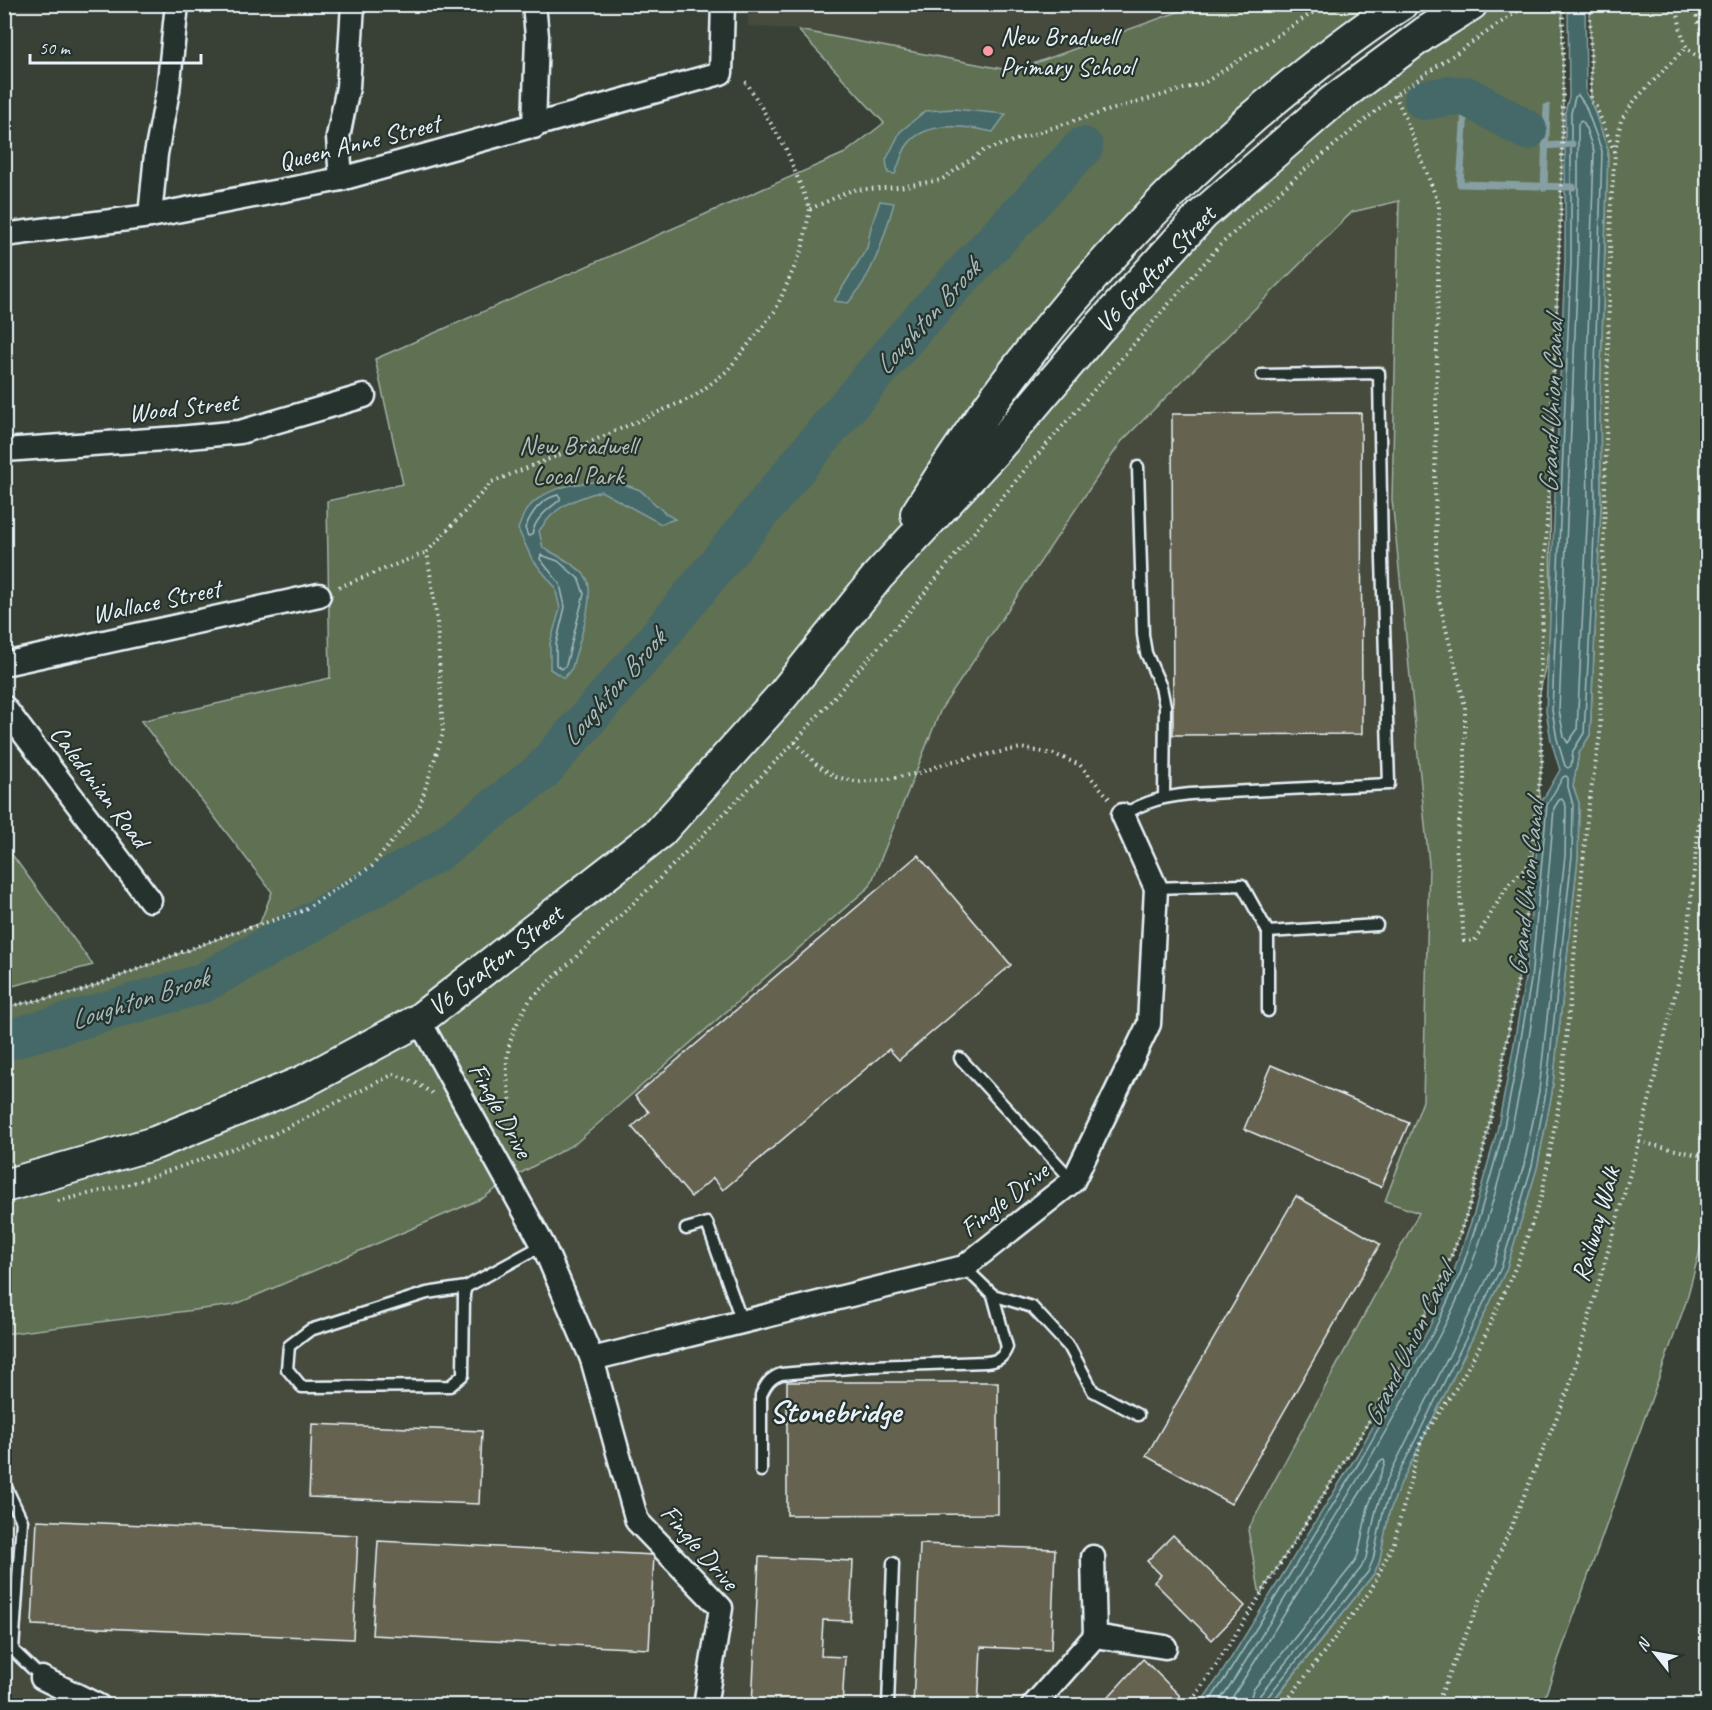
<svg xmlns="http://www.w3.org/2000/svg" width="1712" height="1710" viewBox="0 0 1712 1710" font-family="Caveat,sans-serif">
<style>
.built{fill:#464b3e}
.green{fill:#5e7053;stroke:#a3b0a6;stroke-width:1.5}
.water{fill:#446968;stroke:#869fa2;stroke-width:1.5}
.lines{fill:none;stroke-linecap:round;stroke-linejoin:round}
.shore{stroke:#a6bbbe;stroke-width:1.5}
.stream{stroke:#869fa2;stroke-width:7}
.river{stroke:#446968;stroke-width:40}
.building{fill:#65634f;stroke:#e8f1f8;stroke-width:1.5}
.lane-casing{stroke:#e8f1f8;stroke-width:15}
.street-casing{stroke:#e8f1f8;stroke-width:27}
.secondary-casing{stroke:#e8f1f8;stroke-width:36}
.path{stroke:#e8f1f8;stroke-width:4;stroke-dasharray:1.5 4.5;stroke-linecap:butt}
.lane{stroke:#26332d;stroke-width:10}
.street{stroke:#26332d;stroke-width:22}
.secondary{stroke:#26332d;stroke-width:32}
.poi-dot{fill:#ff9aa2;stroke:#26332d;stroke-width:2}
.labels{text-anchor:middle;stroke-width:4.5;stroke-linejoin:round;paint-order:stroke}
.poi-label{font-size:26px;fill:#e8f1f8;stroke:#26332d;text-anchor:start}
.street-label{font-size:26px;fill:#e8f1f8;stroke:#26332d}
.park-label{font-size:26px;fill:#b1bdb6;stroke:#26332d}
.water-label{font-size:27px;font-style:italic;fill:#a6bbbe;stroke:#26332d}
.district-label{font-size:32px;font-weight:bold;fill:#e8f1f8;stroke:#26332d}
</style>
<rect width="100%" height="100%" fill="#394137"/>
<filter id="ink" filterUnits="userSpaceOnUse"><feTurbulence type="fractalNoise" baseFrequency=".0167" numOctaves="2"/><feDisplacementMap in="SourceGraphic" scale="12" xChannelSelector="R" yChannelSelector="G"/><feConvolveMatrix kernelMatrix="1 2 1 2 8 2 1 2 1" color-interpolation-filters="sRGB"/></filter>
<g filter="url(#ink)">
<g class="built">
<path d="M748 5H1197L1013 72 798 30 748 26Z"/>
<path d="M1400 201 1392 499 1429 864 1423 1101 1385 1201 1419 1213 1248 1530 1260 1595 1189 1705H26L5 1694 4 1334 234 1305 483 1198 508 1180 576 1143 870 886 941 709 1121 442 1352 212Z"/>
</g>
<g class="green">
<path d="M1197 5H1401L1115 250 882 570 1202 215 1471 5H1562L1563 100 1561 205 1550 488 1551 637 1539 698 1542 763 1539 788 1543 815 1531 862 1522 958 1499 1083 1472 1198 1457 1242 1437 1291 1402 1363 1361 1435 1260 1595 1248 1530 1419 1213 1385 1201 1423 1101 1429 864 1392 499 1399 201 1352 212 1121 442 941 709 870 886 576 1143 508 1180 483 1198 234 1305 5 1334V1007L78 992 260 923 272 892 141 721 330 678 327 501 403 484 375 359 845 153 884 123 798 30 1013 71Z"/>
<path d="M1590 5H1707V1224L1686 1302 1542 1705 1269 1706 1373 1575 1379 1562 1389 1513 1399 1487 1506 1270 1537 1168 1552 1093 1578 857 1579 803 1573 786 1579 753 1590 735 1601 505 1600 398 1608 150 1591 102Z"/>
<path d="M5 845 93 965 5 988Z"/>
<path d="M5 1693 28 1705H5Z"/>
</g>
<g class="water">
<path d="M1568 5H1585L1586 93 1591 102 1608 150 1600 398 1601 505 1590 735 1579 753 1573 786 1579 803 1578 857 1552 1093 1537 1168 1506 1270 1399 1487 1389 1513 1379 1563 1373 1575 1269 1705H1199L1223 1671 1355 1458 1429 1328 1454 1271 1474 1213 1497 1131 1512 1055 1525 979 1541 803 1560 770 1551 740 1546 711 1565 262V112L1569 97Z"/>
<path d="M954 109 1006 114 993 132C967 126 923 119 906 147 901 155 899 165 895 174L888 173 886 160 900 132 925 111Z"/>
<path d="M880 201 894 203C884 238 873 276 848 303L834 301 867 248 871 227Z"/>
<path d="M612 480 640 490 666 514 675 519 661 524 601 491C571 501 557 504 539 531L543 548C555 554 578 565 586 577 597 596 577 647 572 668L564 678 550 669V643L560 609 555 587 532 559 518 529C521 522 523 513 528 508 548 484 583 483 612 480Z"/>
</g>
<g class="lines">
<g class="shore">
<path d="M1578 95 1585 105 1602 151 1594 398 1595 505 1591 611 1584 733 1573 751 1571 766 1568 768 1565 766 1557 739 1552 710 1571 262V113L1575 97Z"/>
<path d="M1581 121 1584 123 1594 152 1586 398 1588 505 1577 730 1568 743 1564 737 1559 710 1578 262V124Z"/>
<path d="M558 495 560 497V500C548 509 534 519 532 535L528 536 525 528C531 513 541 499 558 495Z"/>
<path d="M541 555 558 561 579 579 584 594 566 665 562 669 556 665V644L565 607 560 584 540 559Z"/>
<path d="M1206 1706 1228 1674 1360 1461 1434 1331 1460 1274 1480 1214 1503 1132 1518 1056 1531 980 1547 805 1563 777 1566 776 1568 778V787L1573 805 1572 856 1546 1092 1532 1166 1501 1268 1393 1485 1383 1512 1373 1560 1368 1572 1266 1699 1264 1706"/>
<path d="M1216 1706 1235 1678C1290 1590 1346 1502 1397 1411 1422 1367 1448 1324 1467 1277 1525 1128 1542 965 1554 808L1559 800 1562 799 1566 806 1565 856 1554 955 1539 1091 1524 1165 1494 1265 1386 1482 1376 1510 1366 1558 1361 1568 1260 1695 1257 1706"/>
<path d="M1227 1706 1380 1461 1384 1460 1385 1463 1368 1507 1358 1555 1354 1563 1253 1690 1248 1706"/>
</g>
<g class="stream">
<path d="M1466 96 1460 184 1573 187"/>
<path d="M1545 146 1572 144"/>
<path d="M1544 188 1547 107"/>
</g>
<g class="river">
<path d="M1424 100 1448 96H1466L1527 130"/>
<path d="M4 1041 201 984 437 852 541 772 646 652 824 434 917 324 1083 147"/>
</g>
</g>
<g class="building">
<path d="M1361 413 1362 734 1173 735 1172 414Z"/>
<path d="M918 855 1011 965 899 1060 889 1049 723 1190 713 1178 691 1197 632 1127 649 1112 635 1096Z"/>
<path d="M1271 1065 1409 1123 1381 1187 1244 1129Z"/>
<path d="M1296 1196 1380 1244 1231 1504 1146 1456Z"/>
<path d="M787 1382H998V1514L787 1515Z"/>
<path d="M312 1424 482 1431 479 1504 309 1497Z"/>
<path d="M37 1520 358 1535 353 1639 32 1625Z"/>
<path d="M1173 1535 1245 1606 1212 1640 1154 1582 1161 1575 1147 1561Z"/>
<path d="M378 1541 654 1555 649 1649 372 1635Z"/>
<path d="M920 1544 1055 1549 1051 1650 981 1647 978 1706H913Z"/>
<path d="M759 1557 853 1561 850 1621 823 1620 821 1656 845 1657 842 1706H752Z"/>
<path d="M1143 1659 1180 1696 1170 1706H1100Z"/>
</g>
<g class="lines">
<defs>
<g id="lane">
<path d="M1138 467 1143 635 1146 653 1161 687 1165 706 1164 797"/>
<path d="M1123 815C1146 801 1163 797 1190 794L1389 784 1382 559 1379 373 1262 375"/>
<path d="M1156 888 1242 885 1268 932 1377 925"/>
<path d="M1268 1011V932"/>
<path d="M960 1058 1073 1181"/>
<path d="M686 1229 707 1223 742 1322"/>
<path d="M466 1287 464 1294 463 1375 450 1386 302 1387 287 1369 289 1346 310 1330 427 1293 466 1287 543 1245"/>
<path d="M993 1295 1032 1307 1070 1348 1093 1391 1138 1415"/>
<path d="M761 1471V1395C766 1384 770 1378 781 1374L872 1366 986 1362C998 1361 1003 1358 1007 1347L993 1295 964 1267"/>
<path d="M4 1483 22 1521 13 1650"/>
<path d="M4 1650H13L42 1678"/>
<path d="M888 1706 893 1563"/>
</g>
<g id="street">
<path d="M534 127 537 36 534 4"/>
<path d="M341 179 338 137 348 87 353 4"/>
<path d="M150 216 156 154 168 91 177 4"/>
<path d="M4 235 150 216 341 179 721 73 723 4"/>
<path d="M4 450 179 438 240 432 364 396"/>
<path d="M4 664 319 595"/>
<path d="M4 707 150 900"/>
<path d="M419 1020 543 1245 592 1359 637 1521 721 1608 705 1706"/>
<path d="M592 1359 964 1267 1073 1181 1149 1024 1156 888 1123 815"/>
<path d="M1095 1636 1165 1647"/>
<path d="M42 1678 99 1706"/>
<path d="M1033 1706 1095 1636 1093 1557"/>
</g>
<g id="secondary">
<path d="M917 514C1011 363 1119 234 1253 117 1300 77 1348 38 1401 4"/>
<path d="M4 1186 155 1143 303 1082 419 1020 660 832 782 696 878 576 996 449 1096 331 1202 215 1332 102 1425 33 1471 4"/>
</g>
</defs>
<use href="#lane" class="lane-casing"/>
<use href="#street" class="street-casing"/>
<use href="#secondary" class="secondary-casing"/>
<g class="path">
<path d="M1679 4C1676 12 1682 40 1687 47 1691 55 1700 57 1708 59"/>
<path d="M1696 4C1696 16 1697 29 1708 36"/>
<path d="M1395 95 1405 117 1439 205 1435 487 1437 592 1465 706V782L1456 844 1464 941 1475 940 1508 885 1531 862"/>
<path d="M1615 152 1621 120 1635 100 1686 47"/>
<path d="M810 209 852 190 899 187 941 180 983 151 1076 120 1204 83 1326 4"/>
<path d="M339 587 427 552"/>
<path d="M795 742 817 765 836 777 859 782 888 779 919 773 949 762 1021 748 1054 754 1080 765 1109 798"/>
<path d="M4 1007 78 992 224 936 302 911 372 866 419 808 443 733 437 620 427 552 492 482 579 447 695 396 727 371 775 311 802 250 810 209 786 149 747 83 742 81"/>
<path d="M493 1114 511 1102C502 1059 507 1037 530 1000L654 884 795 742 909 612 1028 466 1219 246 1296 177 1395 95 1528 4"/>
<path d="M1639 1142 1708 1157"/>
<path d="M58 1201 127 1185 270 1136 394 1074 416 1083 432 1093"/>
<path d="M1189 1706 1240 1628 1361 1435 1402 1363 1437 1291 1457 1242 1472 1198 1499 1083 1522 958 1534 824 1542 763 1539 698 1561 205 1563 100V4"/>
<path d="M1283 1706 1371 1590 1394 1542 1421 1440 1458 1385 1482 1342 1521 1255 1542 1194 1559 1103 1568 1021 1588 810 1600 735 1611 205 1615 153 1596 107 1591 102 1590 4"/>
<path d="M1436 1706 1569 1388 1639 1142 1686 950 1708 731"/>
</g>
<use href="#lane" class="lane"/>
<use href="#street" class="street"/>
<use href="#secondary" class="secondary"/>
</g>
</g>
<circle class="poi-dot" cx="988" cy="51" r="6"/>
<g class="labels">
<g class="poi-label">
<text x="1000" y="45">New Bradwell<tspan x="1000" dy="30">Primary School</tspan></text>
</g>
<g class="street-label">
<text transform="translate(359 142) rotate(-14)" y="9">Queen Anne Street</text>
<text transform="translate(1155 269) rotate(-47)" y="9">V6 Grafton Street</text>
<text transform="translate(183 407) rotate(-6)" y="9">Wood Street</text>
<text transform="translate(156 601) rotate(-12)" y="9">Wallace Street</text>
<text transform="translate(100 786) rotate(53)" y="9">Caledonian Road</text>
<text transform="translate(495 960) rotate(-38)" y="9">V6 Grafton Street</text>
<text transform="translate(501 1110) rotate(61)" y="9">Fingle Drive</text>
<text transform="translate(1004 1199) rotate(-38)" y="9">Fingle Drive</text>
<text transform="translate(1595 1224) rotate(-74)" y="9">Railway Walk</text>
<text transform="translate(700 1547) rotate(49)" y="9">Fingle Drive</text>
</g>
<g class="park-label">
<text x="578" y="454">New Bradwell<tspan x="578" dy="30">Local Park</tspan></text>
</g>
<g class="water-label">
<text transform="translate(927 317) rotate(-48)" y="9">Loughton Brook</text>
<text transform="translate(1551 406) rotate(-88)" y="9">Grand Union Canal</text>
<text transform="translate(613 688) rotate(-49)" y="9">Loughton Brook</text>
<text transform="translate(1526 889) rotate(-84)" y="9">Grand Union Canal</text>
<text transform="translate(139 999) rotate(-18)" y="9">Loughton Brook</text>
<text transform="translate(1408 1346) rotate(-64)" y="9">Grand Union Canal</text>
</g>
<g class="district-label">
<text x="835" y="1422">Stonebridge</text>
</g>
</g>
<rect width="1712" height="1710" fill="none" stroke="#26332d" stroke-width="24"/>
<rect x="12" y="12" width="1688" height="1686" fill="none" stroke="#e8f1f8" stroke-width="2" filter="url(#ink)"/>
<g transform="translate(1655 1653) rotate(301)" stroke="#26332d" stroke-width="4.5" paint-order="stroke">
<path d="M0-4.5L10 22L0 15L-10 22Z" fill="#e8f1f8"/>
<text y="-9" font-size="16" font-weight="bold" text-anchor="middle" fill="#e8f1f8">N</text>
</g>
<path d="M30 54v9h171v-9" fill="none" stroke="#e8f1f8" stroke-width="3"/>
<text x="39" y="54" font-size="18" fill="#e8f1f8" stroke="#26332d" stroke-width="4.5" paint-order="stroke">50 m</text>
</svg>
